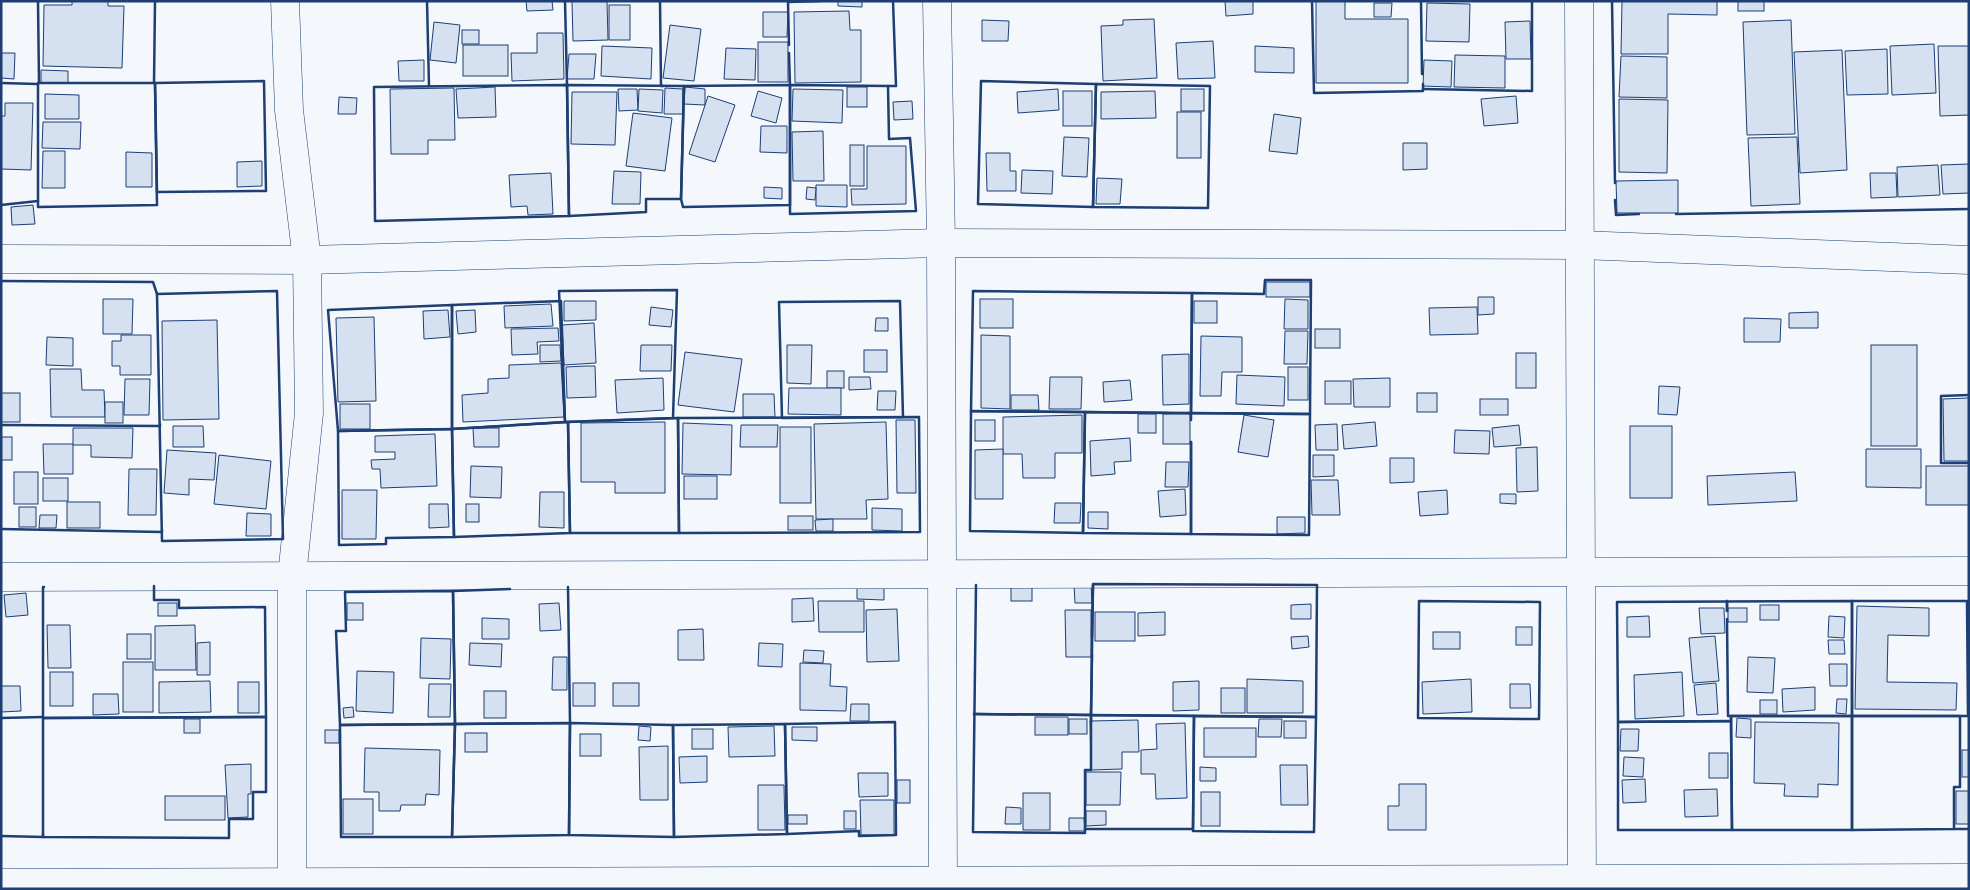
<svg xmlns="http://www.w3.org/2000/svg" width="1970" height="890" viewBox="0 0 1970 890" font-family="Barlow,sans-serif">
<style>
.building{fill:#d5e0f0;stroke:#1d3f73}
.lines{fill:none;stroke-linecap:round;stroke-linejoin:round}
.minor-casing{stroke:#1d3f73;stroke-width:29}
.minor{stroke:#f4f7fb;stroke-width:28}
.wall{stroke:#1d3f73;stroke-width:2.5}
</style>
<rect width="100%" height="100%" fill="#f4f7fb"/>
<g class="building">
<path d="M72 1H108V6H124L122 68 43 66 44 5H72Z"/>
<path d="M526 1H552L553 10 527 11Z"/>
<path d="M572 1H607L608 40 573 41Z"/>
<path d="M838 1H862V7L838 6Z"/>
<path d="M1225 1H1253V14L1226 16Z"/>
<path d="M1316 1H1345V19H1408V83H1316Z"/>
<path d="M1622 1H1717V15L1668 14V54H1621Z"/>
<rect x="1738" y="1" width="26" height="10"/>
<path d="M1374 3H1392L1391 17H1374Z"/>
<path d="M1427 3 1470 4 1469 42 1426 41Z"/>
<rect x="609" y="5" width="21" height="35"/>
<path d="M849 11 850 30H861V82L795 83 794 12Z"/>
<path d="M763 12H788L787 37H763Z"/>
<path d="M1154 19 1157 78 1103 81 1101 26 1123 25V20Z"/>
<path d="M982 20 1009 21 1008 41H982Z"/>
<path d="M1791 20 1795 134 1747 135 1743 22Z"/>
<path d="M1530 21 1531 59H1506L1505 22Z"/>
<path d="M434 22 460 25 456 63 430 60Z"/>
<path d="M670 25 701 29 694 81 663 78Z"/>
<rect x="462" y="30" width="17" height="14"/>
<path d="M537 33H563L564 79 512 81 511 53H537Z"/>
<path d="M1213 41 1215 78 1178 79 1176 43Z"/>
<rect x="758" y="42" width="30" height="40"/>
<path d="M1934 44 1936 93 1892 95 1890 46Z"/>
<rect x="463" y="45" width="45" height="31"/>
<path d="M602 46 652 48 651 79 601 76Z"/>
<path d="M1255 46 1294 48V73L1255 72Z"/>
<path d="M1938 46H1969V115L1940 116Z"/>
<path d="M726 48 756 49 755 80 724 79Z"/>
<path d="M1887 49 1888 94 1847 95 1845 51Z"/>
<path d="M1842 50 1847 170 1800 173 1794 52Z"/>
<path d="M1 53H15L14 79 1 78Z"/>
<path d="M569 54H596L594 79H567Z"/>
<path d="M1455 55 1505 56V88L1454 87Z"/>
<path d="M1621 56 1667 57V98L1619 97Z"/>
<path d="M424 60V81H399L398 61Z"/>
<path d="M1424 60 1452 61 1451 87 1423 86Z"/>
<path d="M41 70 68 71V83H41Z"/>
<path d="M495 87 496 117 458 118 456 89Z"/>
<path d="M685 87 705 89V105L684 104Z"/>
<rect x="847" y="87" width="20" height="20"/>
<path d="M454 88 455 140H428V154H391L390 89Z"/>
<path d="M665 88 683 89V114H664Z"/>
<path d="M618 89H637L638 110 619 111Z"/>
<path d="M639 89 663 90 662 113 638 111Z"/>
<path d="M793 89 843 90 842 123 792 121Z"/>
<path d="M1058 89 1059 110 1018 113 1017 92Z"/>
<rect x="1181" y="89" width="23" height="22"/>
<path d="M758 91 782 98 776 123 751 116Z"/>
<rect x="1063" y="91" width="29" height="35"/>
<path d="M1155 91 1156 118 1101 119V92Z"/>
<path d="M572 92H617L615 145 571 144Z"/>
<path d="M45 94 79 95V119H45Z"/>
<path d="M708 96 735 105 715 162 689 154Z"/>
<path d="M1516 96 1518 123 1484 126 1481 99Z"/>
<path d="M339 97 357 98 356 114H338Z"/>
<path d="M1619 99 1668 100 1667 173 1619 172Z"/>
<path d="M912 101 913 119 894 120 893 102Z"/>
<path d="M5 103H33L31 170 1 169V116H5Z"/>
<rect x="1177" y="112" width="24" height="46"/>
<path d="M633 113 672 118 665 171 626 166Z"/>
<path d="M1274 114 1301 118 1297 154 1269 151Z"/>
<path d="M43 122H81L80 149 42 148Z"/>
<path d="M761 126H787V153L760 152Z"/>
<path d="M823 131 824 181H793L792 132Z"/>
<path d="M1064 137 1089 138 1087 177 1062 176Z"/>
<path d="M1797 137 1800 204 1751 206 1748 138Z"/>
<path d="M1403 143H1427V169L1403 170Z"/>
<rect x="850" y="145" width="14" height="41"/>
<path d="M867 146H906V204L852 205 851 189H867Z"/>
<path d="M43 151H65V188H42Z"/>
<path d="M126 152 152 153V187H126Z"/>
<path d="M986 153H1010V171H1016V191H987Z"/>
<path d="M262 161V186L237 187V162Z"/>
<path d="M1969 164V193L1943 194 1941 165Z"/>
<path d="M1938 165 1940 195 1898 197 1897 167Z"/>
<path d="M1022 170 1053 171 1052 194 1021 193Z"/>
<path d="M614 171 641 172 640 204H612Z"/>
<path d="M551 173 553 214 528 215 527 206 511 207 509 175Z"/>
<path d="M1870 173H1896L1897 197 1871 198Z"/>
<path d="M1097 178 1122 179 1120 204H1096Z"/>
<path d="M1678 180V213H1617L1616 181Z"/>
<path d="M816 185H847V207L816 206Z"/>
<path d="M764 187 782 188V199L764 198Z"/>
<path d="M807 187 816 188 815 200 806 199Z"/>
<path d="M33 205 35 224 12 225 11 207Z"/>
<rect x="1266" y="282" width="44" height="15"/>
<path d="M1478 297H1494V314L1478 315Z"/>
<path d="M103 299H133L132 334H103Z"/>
<rect x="980" y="299" width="33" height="29"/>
<path d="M1285 299 1308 300V329H1284Z"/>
<path d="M564 301H596V320L564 321Z"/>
<rect x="1194" y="301" width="23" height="22"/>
<path d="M551 304 553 326 505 328 504 306Z"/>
<path d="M651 307 673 310 671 327 649 325Z"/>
<path d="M1477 307 1478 334 1430 335 1429 308Z"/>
<path d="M448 310 450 337 424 339 423 311Z"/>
<path d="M475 310 476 332 458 334 456 311Z"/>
<path d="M1818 312V328H1789V313Z"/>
<path d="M374 317 376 401 338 402 336 318Z"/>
<path d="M876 318H888V331H875Z"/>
<path d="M1744 318 1781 319 1780 342H1744Z"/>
<path d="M217 320 219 419 163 420 162 321Z"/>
<path d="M594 323 596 363 564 365 562 325Z"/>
<path d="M558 328 559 341 537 342 538 354 512 355 511 329Z"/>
<rect x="1315" y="329" width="25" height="19"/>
<path d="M1285 331H1308L1307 364H1284Z"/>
<path d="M121 335H151V375H120V366H112V341H121Z"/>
<path d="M981 335 1010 336V409L981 408Z"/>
<path d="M1201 336 1242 337V372H1222L1221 396H1200Z"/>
<path d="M47 337 73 338V366L46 365Z"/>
<path d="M540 345H560L561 361 540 362Z"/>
<path d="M641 345H672L671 371H640Z"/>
<path d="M787 345H812L811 384 787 383Z"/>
<rect x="1871" y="345" width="46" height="101"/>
<rect x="864" y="350" width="23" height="22"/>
<path d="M685 352 742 359 734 412 678 405Z"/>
<rect x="1516" y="353" width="20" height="35"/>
<path d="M1189 354V404L1163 405 1162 355Z"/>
<path d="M561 363 564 417 463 422 462 395 488 393V379L509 378V365Z"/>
<path d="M586 366H595L596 397 567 398 566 367Z"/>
<rect x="1288" y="367" width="20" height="33"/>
<path d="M50 369H81L82 390H104L105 417H51Z"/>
<rect x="827" y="371" width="17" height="17"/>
<path d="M1237 375 1285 377 1284 406 1236 404Z"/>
<path d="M849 377H870L871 389 849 390Z"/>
<path d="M1050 377H1082L1081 409H1049Z"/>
<path d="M663 378 664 410 617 413 615 380Z"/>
<path d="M1390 378V407H1354L1353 379Z"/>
<path d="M125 379H150L149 415H124Z"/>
<path d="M1130 380 1132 400 1104 402 1103 382Z"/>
<rect x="1325" y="381" width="26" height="23"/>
<path d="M1659 386 1680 387 1677 415 1658 414Z"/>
<path d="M789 388H841V415L788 414Z"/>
<path d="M878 391H896L895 410H877Z"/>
<rect x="1" y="393" width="19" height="29"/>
<rect x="1417" y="393" width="20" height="19"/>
<path d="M743 394H774L775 417H743Z"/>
<path d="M1011 395H1038L1039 410H1011Z"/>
<path d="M1969 398V461H1944L1943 399Z"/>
<rect x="1480" y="399" width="28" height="16"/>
<rect x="105" y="402" width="18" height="21"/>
<rect x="340" y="404" width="30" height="25"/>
<rect x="1138" y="414" width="18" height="19"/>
<rect x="1163" y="414" width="27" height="30"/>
<path d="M1082 415V453H1055V478H1023L1022 454H1003V417Z"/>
<path d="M1244 415 1274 420 1268 457 1238 452Z"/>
<path d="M896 420H915L916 493H897Z"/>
<rect x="975" y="420" width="20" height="21"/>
<path d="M665 422V493H615V482H581V423Z"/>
<path d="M886 422 888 499 866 500 867 519H816L814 424Z"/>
<path d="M1375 422 1377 446 1344 449 1342 425Z"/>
<path d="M683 423 732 425 731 475 682 474Z"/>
<path d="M1337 424 1338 450H1316L1315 425Z"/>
<path d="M741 425H778L777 447H740Z"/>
<path d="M1519 425 1521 445 1494 447 1492 428Z"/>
<path d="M173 426H203L204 447H173Z"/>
<rect x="1630" y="426" width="42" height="72"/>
<rect x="780" y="427" width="31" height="76"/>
<path d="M73 428H133L132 458 91 457V445H73Z"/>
<path d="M473 428H499V447H474Z"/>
<path d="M1455 430 1490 431 1489 454 1454 453Z"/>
<path d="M435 434 437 486 381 488 380 469H372L371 460 395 459V452H375V436Z"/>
<rect x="1" y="437" width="11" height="23"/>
<path d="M1130 438 1131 461 1114 462 1115 474 1091 476 1090 441Z"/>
<path d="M43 444H73V474H44Z"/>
<path d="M1537 447 1538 491 1517 492 1516 448Z"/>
<path d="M1003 449V499H975V450Z"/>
<path d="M1866 449H1921V488L1866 487Z"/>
<path d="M167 450 216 453 214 480 189 479V495L164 493Z"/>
<path d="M219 455 271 461 266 509 214 504Z"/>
<path d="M1313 455H1334V476L1313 477Z"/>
<path d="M1390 458H1414V482L1390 483Z"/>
<path d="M1166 462H1189L1188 487H1165Z"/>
<path d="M471 466 502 467 501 498 470 497Z"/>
<rect x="1926" y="466" width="43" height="39"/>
<path d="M129 469H157L156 515H128Z"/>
<rect x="14" y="472" width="24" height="32"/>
<path d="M1795 472 1797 501 1708 505 1707 476Z"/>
<rect x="684" y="476" width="33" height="23"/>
<rect x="43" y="478" width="25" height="23"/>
<path d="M1311 480H1338L1340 515H1312Z"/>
<path d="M1185 489 1186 515 1160 517 1158 491Z"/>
<path d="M342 490H377L376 539H342Z"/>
<path d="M1447 490 1448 514 1420 516 1418 492Z"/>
<path d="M540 492H564V528L539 527Z"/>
<path d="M1500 494H1516V504L1500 503Z"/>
<rect x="67" y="502" width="33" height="26"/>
<path d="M1055 503H1081L1080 523H1054Z"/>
<path d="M429 504H448L449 527 429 528Z"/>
<rect x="466" y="504" width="13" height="18"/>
<rect x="19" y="507" width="17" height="20"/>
<path d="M872 508 902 509V531L872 530Z"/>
<path d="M1088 512H1108V529L1088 528Z"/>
<path d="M247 513 271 514V536H246Z"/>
<path d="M40 515H57L56 528H39Z"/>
<rect x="788" y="516" width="25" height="14"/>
<path d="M1277 517H1305V533L1277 534Z"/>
<path d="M833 519V531H816L815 520Z"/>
<path d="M857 577H884V600L857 599Z"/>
<rect x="1011" y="583" width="21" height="18"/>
<path d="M1091 584 1092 603H1075L1074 585Z"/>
<path d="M26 593 28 615 6 617 4 595Z"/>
<path d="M813 598 814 621 792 622V599Z"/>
<path d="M818 601H864V632H819Z"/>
<rect x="158" y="603" width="19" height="13"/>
<rect x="347" y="603" width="16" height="17"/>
<path d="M559 603 561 630 540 631 539 604Z"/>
<path d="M1311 604V619H1291V605Z"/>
<rect x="1760" y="605" width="19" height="15"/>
<path d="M1857 606 1929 608V636L1888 635 1887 682 1957 683 1956 710 1855 709Z"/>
<path d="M1699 608H1724L1725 633 1701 634Z"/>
<rect x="1728" y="608" width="19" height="14"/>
<path d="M897 609 899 661 867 662 866 610Z"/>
<path d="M1065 610H1091V657H1066Z"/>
<rect x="1095" y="612" width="40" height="29"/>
<path d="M1165 612V635L1138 636V613Z"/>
<path d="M1649 616 1650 637H1627V617Z"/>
<path d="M1829 616 1845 617 1844 638 1828 637Z"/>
<path d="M482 618 509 619V639H482Z"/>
<path d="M47 625H70L71 668H48Z"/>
<path d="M195 625 196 670H155V626Z"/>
<rect x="1516" y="627" width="16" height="18"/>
<path d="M703 629 704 660H678V630Z"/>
<rect x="1433" y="632" width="27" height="17"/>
<rect x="127" y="634" width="24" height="25"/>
<path d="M1308 636 1309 647 1292 649 1291 637Z"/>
<path d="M1715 636 1719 681 1693 683 1689 638Z"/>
<path d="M421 638 451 639 450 679 420 678Z"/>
<path d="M1828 640H1844L1845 654H1829Z"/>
<path d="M210 642V675H197V643Z"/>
<path d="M470 643 502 644 501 667 469 665Z"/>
<path d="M759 643 783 644 782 667 758 666Z"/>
<path d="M804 650 824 651 823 663 803 662Z"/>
<path d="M553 657H567V690H552Z"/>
<path d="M1748 657 1775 658 1773 693 1747 692Z"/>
<rect x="123" y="662" width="30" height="50"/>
<path d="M800 663 831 664 830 686 847 687 846 711 800 710Z"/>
<path d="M1829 664H1847V686H1830Z"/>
<path d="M357 671 394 672 393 713 356 711Z"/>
<rect x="50" y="672" width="23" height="34"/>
<path d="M1682 672 1684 716 1635 719 1634 675Z"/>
<path d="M1247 679 1303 681V713H1247Z"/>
<path d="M1471 679 1472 712 1423 714 1422 682Z"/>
<path d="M210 681 211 712 159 713V682Z"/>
<path d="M1199 681V710L1173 711V682Z"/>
<rect x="238" y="682" width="21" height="31"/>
<rect x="573" y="683" width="22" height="23"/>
<rect x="613" y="683" width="26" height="23"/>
<path d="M1716 683 1718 714 1697 715 1694 685Z"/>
<path d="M429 684H451L450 717H428Z"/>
<path d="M1510 684H1530L1531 708H1510Z"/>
<path d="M1 686H20L21 711 1 712Z"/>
<path d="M1815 687V710L1783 712 1782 689Z"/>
<rect x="1221" y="688" width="24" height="25"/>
<rect x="484" y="691" width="22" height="27"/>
<path d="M93 694H118L119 714 93 715Z"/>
<path d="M1837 699H1847L1846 714 1836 713Z"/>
<rect x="1760" y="700" width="17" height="14"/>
<path d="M851 704H869V721H850Z"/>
<path d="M353 707 354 717 344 718 343 708Z"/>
<rect x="1035" y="717" width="33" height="18"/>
<path d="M1737 718 1751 719V738L1736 737Z"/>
<rect x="184" y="719" width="16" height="14"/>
<rect x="1069" y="719" width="18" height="15"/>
<path d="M1259 719H1282L1281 737H1258Z"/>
<path d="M1138 720 1139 752H1122V769L1091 770 1090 721Z"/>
<rect x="1284" y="721" width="22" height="17"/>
<path d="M1755 722 1839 723 1838 785 1818 784V797L1784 796 1785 784 1754 783Z"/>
<path d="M1185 723 1187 798 1156 799 1155 774H1141V750L1157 749 1156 724Z"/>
<path d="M639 726 651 727 650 741 638 740Z"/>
<path d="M774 726 775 756 729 757 728 727Z"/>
<path d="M792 727H817V741L792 740Z"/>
<rect x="1204" y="728" width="52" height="29"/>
<rect x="692" y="729" width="21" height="20"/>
<path d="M1621 729H1639L1638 751H1620Z"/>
<rect x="325" y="730" width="14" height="13"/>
<rect x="465" y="733" width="22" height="19"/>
<rect x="580" y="734" width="21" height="22"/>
<path d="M668 746V800H640L639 747Z"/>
<path d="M365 748 440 750 439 795 426 794 425 805H401L400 811H379V792H364Z"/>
<rect x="1962" y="750" width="7" height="27"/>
<rect x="1709" y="753" width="19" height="25"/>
<path d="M707 756V782L680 783 679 757Z"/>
<path d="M1624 757 1644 758 1643 777 1623 776Z"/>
<path d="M251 764V794H248V817L228 818 225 765Z"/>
<path d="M1280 765H1307L1308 805H1281Z"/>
<path d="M1200 767 1216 768V781H1200Z"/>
<path d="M1086 772H1121L1120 805H1086Z"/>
<path d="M858 773H888V796L859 797Z"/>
<path d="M1645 779 1646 802 1623 803 1622 780Z"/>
<rect x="897" y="780" width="13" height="23"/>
<path d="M1399 784H1426V830H1388V806H1399Z"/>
<path d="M758 785H784L785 830H758Z"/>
<path d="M1717 789 1718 816 1685 817 1684 790Z"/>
<rect x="1956" y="791" width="13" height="33"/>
<rect x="1201" y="792" width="19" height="34"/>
<rect x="1023" y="793" width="27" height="37"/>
<rect x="165" y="796" width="60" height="24"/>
<rect x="343" y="799" width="30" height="35"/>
<path d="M860 800H894V835H861Z"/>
<path d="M1006 807 1021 808V824H1005Z"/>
<rect x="844" y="811" width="12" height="18"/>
<path d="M1086 811H1106V825L1086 826Z"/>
<rect x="788" y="815" width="19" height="9"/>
<path d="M1069 818H1084L1085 831H1069Z"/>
</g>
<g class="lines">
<defs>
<g id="minor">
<path d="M285 1 289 110 307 260 309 413 292 576V889"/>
<path d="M937 1 941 243 943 889"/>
<path d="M1579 1 1582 889"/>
<path d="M1 259 307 260 941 243 1580 245 1969 260"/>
<path d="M1 577 1969 571"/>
<path d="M1 883 1969 878"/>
</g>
</defs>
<use href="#minor" class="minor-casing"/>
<use href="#minor" class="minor"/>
<g class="wall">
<path d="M38 1 39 83"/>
<path d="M427 1 429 86"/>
<path d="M660 1 661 86H663"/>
<path d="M1312 1 1314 93 1423 91V84"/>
<path d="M1421 1 1422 74"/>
<path d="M1612 1 1615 183"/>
<path d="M789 45 788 2 821 1"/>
<path d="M789 53 790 85"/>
<path d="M264 81 266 191 157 192 155 83Z"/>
<path d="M981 81 1096 84 1093 207 978 204Z"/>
<path d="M1 83 38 84"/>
<path d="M38 83H155L157 205 38 207Z"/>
<path d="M154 83 155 1"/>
<path d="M1096 84 1210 86 1208 208 1093 207Z"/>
<path d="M564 85H567L565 1"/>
<path d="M567 85 569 216 375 221 374 87Z"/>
<path d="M567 85 684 86 681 199H646V212L569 216Z"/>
<path d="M790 85 888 86 889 139 910 138 916 211 790 214Z"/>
<path d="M790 85V205L683 207 681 199 684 86Z"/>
<path d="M888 86H896L893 1"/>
<path d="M1423 89 1532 91V1"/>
<path d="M1615 200 1616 215 1639 214"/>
<path d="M1 205 38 201"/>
<path d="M1676 214 1969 209"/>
<path d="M1 281 153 282 157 294"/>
<path d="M677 290 673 418 565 422 559 291Z"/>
<path d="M277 291 283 539 162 541 157 294Z"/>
<path d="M973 291 1192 293 1191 413 971 411Z"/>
<path d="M561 301 565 422 452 429V305Z"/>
<path d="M900 301 903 417 782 418 779 302Z"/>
<path d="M452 305V429L338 431 328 310Z"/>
<path d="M1969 395 1941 396V463H1969"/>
<path d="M971 411 1085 412 1083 533 970 531Z"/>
<path d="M1168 413 1085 412 1083 533 1191 534V442"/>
<path d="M1188 413H1191L1310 414 1311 280H1265L1264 294 1192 293 1191 413V420"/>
<path d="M919 417 920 532 679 533 678 418Z"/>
<path d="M678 418 679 533H570L568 422Z"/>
<path d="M568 422 570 533 454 537 452 429Z"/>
<path d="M1 425 160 426V424"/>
<path d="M452 429 454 537 386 538V544L339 545 338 431Z"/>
<path d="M1191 442V534L1309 535 1310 414 1191 413"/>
<path d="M1 529 162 532V530"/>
<path d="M1093 584 1317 585 1316 717 1091 715Z"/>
<path d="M976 585 973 832 1085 833V829"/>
<path d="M1419 601 1540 602 1539 719 1418 718Z"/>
<path d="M1727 601V611"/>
<path d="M1727 601V611"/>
<path d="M1852 601H1967L1968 716H1852Z"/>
<path d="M1727 619 1728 716H1852V601L1617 602 1618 722 1731 721V716H1728L1727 619"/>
<path d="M1092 637 1093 585"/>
<path d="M974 714 1091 715 1092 655"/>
<path d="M974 714 1091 715V722"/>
<path d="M1091 715 1194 716 1193 829H1085V770H1091Z"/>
<path d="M1194 716 1316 717 1314 832 1193 831Z"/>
<path d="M1731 716H1852V830H1732Z"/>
<path d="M1852 716H1960V787H1954V829L1852 830Z"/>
<path d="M1 718 43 717"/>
<path d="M43 718 266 717V792H253V819H229V838L43 837V587H44"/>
<path d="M43 718 266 717 265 607 179 608V600H154V586"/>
<path d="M1731 721 1732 830H1618V722Z"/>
<path d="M895 722 896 835 859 836V831L787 834 785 724Z"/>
<path d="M570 723 569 835 452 837 455 724Z"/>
<path d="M570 723 673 725 674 837 569 835Z"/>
<path d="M455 724 453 591 510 589"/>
<path d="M455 724 453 591 345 592 346 631H336L340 725 570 723 568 587"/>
<path d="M455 724 452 837H341L340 725Z"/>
<path d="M785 724 787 834 674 837 673 725Z"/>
<path d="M1954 829H1969"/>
<path d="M1 836 43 837V834"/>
</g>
</g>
<rect width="1970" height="890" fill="none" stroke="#1d3f73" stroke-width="5"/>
</svg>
